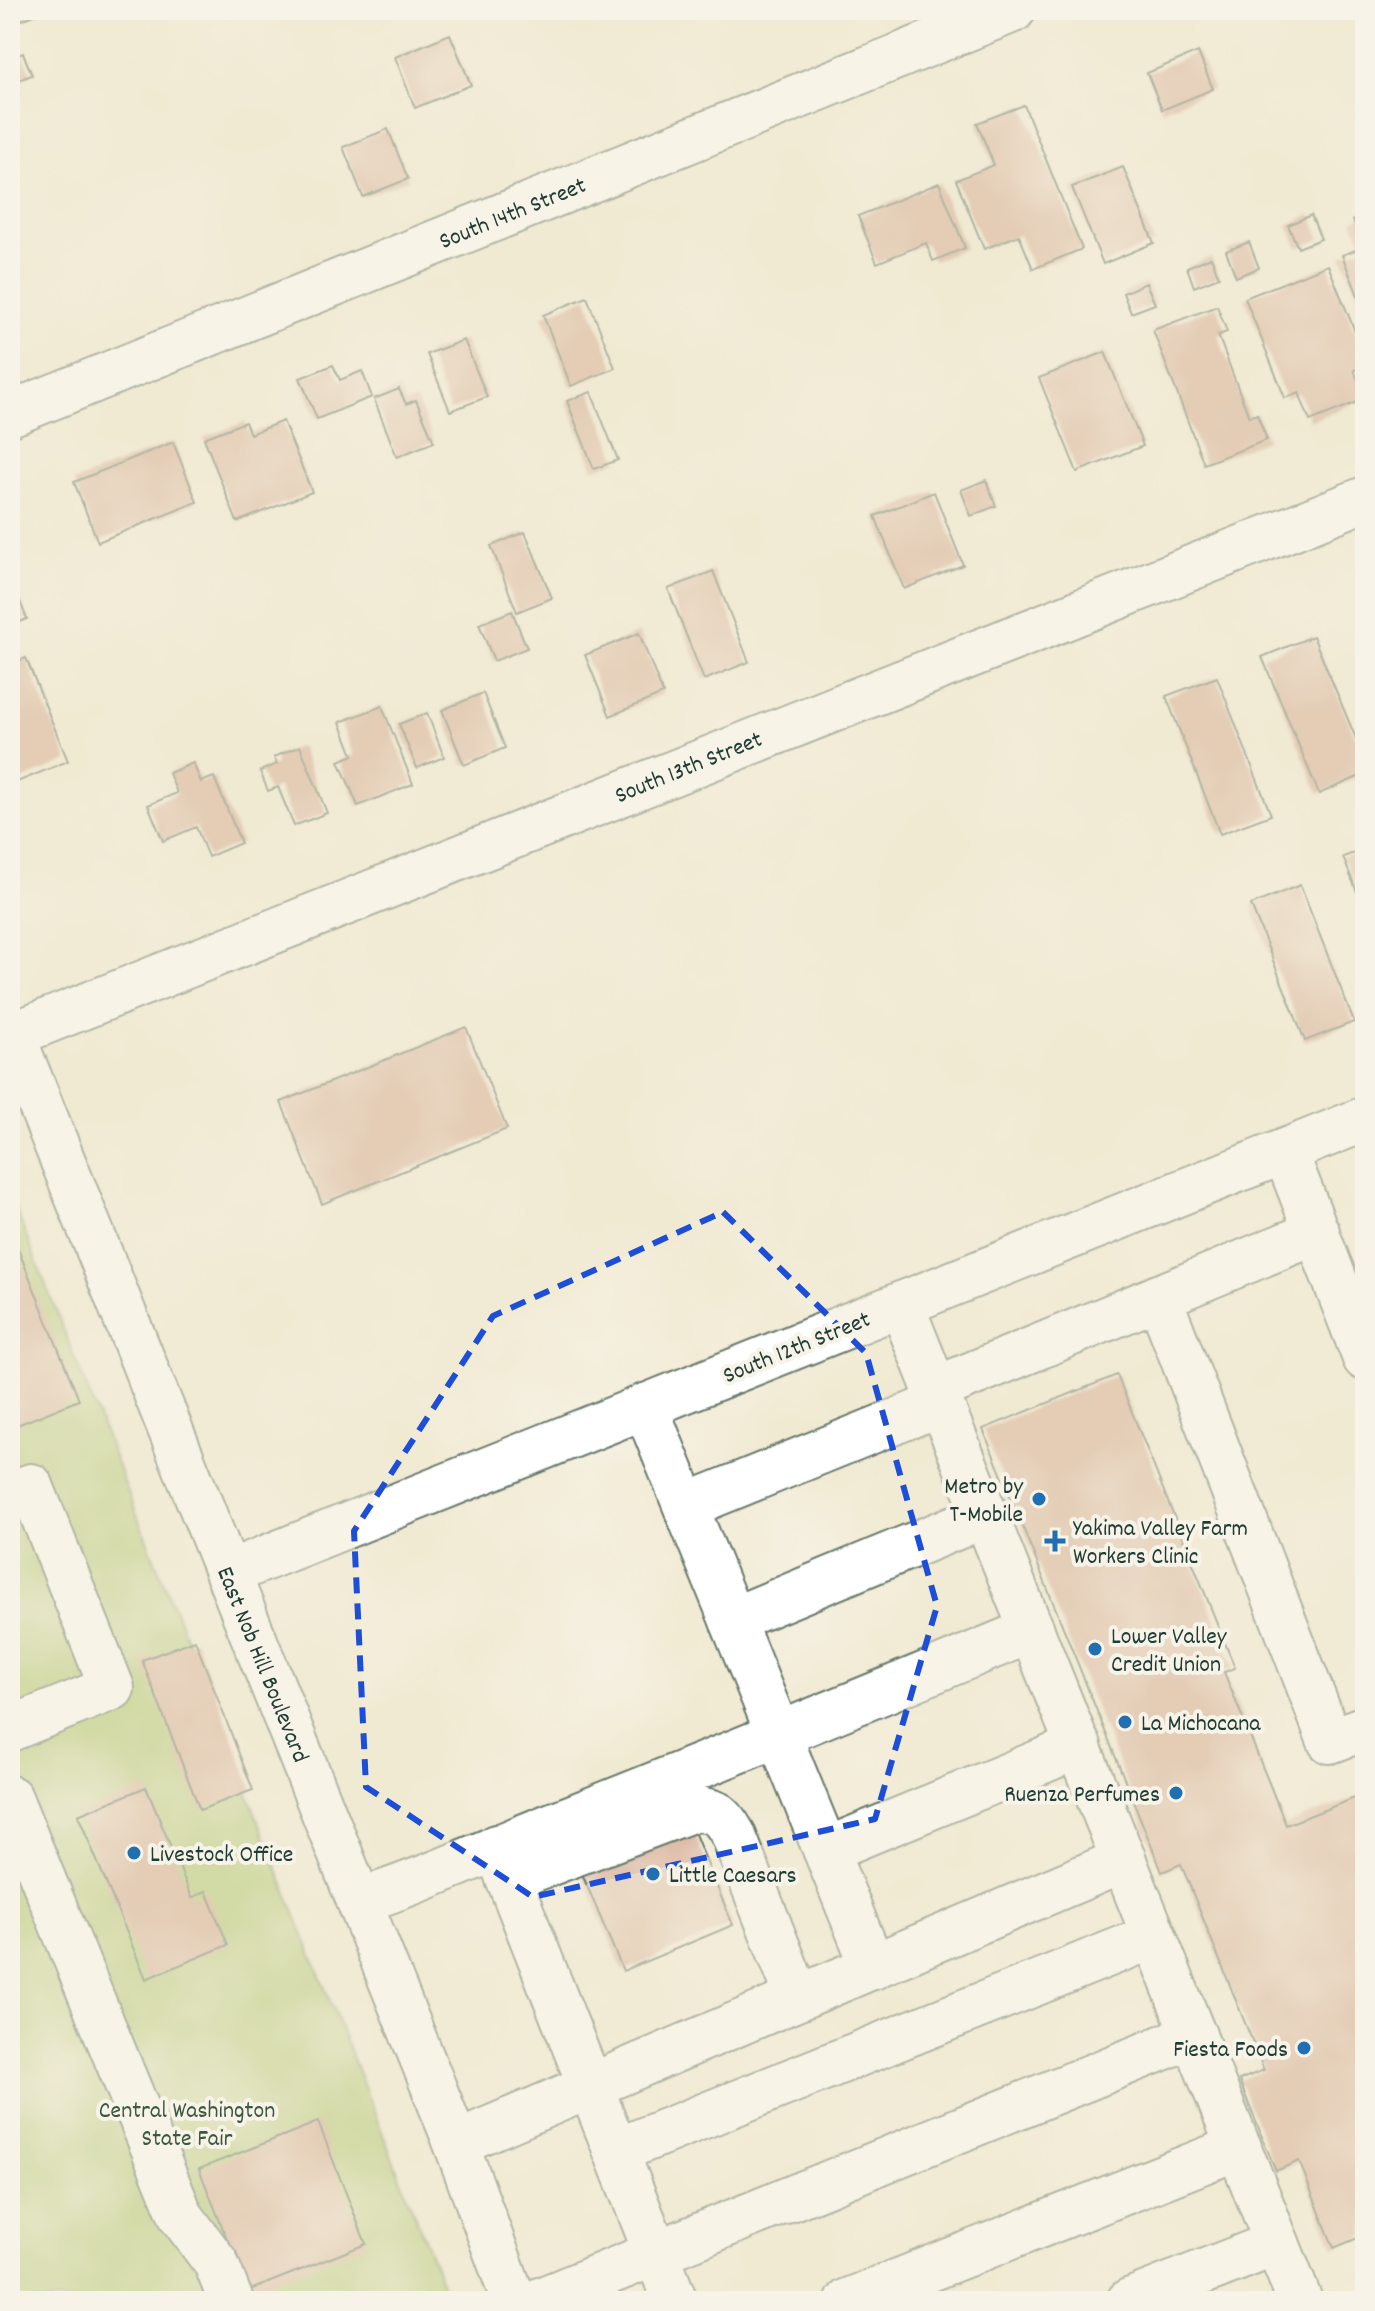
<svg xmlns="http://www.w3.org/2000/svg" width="1375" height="2311" viewBox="0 0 1375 2311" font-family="Dekko,sans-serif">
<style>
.green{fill:#adc86e;stroke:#668251;stroke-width:2}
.building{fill:#d4a890}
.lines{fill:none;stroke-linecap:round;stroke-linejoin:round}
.minor-casing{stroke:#687a6c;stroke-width:48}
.major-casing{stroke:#687a6c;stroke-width:48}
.minor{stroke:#fff;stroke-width:44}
.major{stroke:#fff;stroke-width:44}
.marked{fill:none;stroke:#1d4ed8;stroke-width:6;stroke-dasharray:16 10;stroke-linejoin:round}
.poi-dot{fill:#1f6fb2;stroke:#f7f3e8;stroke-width:3}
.labels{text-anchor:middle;stroke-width:8;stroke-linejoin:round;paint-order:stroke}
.street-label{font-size:24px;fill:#1f3d34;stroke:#f7f3e8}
.poi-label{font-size:24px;fill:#1f3d34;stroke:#f7f3e8;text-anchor:start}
.park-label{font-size:24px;fill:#3b5940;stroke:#f7f3e8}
</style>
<rect width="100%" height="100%" fill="#f7f3e8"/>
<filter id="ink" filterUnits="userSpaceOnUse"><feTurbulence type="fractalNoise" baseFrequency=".0125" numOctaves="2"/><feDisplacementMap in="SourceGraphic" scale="16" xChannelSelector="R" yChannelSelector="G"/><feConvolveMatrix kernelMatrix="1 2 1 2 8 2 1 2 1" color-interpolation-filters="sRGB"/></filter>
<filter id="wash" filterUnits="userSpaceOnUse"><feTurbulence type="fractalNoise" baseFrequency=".006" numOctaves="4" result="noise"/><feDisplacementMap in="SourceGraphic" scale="32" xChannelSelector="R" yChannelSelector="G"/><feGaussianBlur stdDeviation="1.8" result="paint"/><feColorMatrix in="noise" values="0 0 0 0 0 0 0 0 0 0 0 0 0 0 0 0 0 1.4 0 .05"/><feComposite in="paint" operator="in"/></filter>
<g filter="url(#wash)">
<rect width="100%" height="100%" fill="#f1ead3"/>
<path class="green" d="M10 1195 449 2301H10Z"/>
<g id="blocks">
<g class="building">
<path d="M10 10H46L10 25Z"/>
<path d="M1356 10H1365V32Z"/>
<path d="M450 34 471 85 415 108 395 57Z"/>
<path d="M1198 52 1213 89 1162 110 1147 73Z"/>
<path d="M23 53 32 75 13 82 19 94 10 98V58Z"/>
<path d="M1024 105 1082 249 1033 269 1019 235 984 249 956 180 994 165 977 123Z"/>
<path d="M388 129 408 179 363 197 343 147Z"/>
<path d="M1123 167 1154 243 1103 264 1072 187Z"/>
<path d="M939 183 965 248 933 261 926 243 877 263 858 216Z"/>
<path d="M1311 215 1321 239 1298 248 1288 225Z"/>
<path d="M1365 215V302L1361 303 1342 255 1364 247 1353 220Z"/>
<path d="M1249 242 1259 268 1236 277 1226 251Z"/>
<path d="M1211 257 1219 277 1194 287 1187 267Z"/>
<path d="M1328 265 1365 356V366L1354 370 1365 399 1310 421 1299 393 1285 398 1245 298Z"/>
<path d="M1146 283 1155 304 1131 313 1123 293Z"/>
<path d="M587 297 615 368 571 386 543 315Z"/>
<path d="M1217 306 1227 332 1218 335 1249 417 1257 414 1267 440 1204 464 1153 330Z"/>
<path d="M464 340 487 397 450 411 427 354Z"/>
<path d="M1105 352 1143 446 1077 472 1039 378Z"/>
<path d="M333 365 340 380 362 371 372 397 317 419 300 378Z"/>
<path d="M399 389 406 404 416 400 434 442 397 457 374 399Z"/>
<path d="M591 392 618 460 594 469 567 401Z"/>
<path d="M283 421 312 492 237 522 204 438 245 422 250 434Z"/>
<path d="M173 442 197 502 98 542 74 482Z"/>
<path d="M986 480 996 506 971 516 961 490Z"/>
<path d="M934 492 963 565 904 589 875 516Z"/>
<path d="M525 532 552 598 517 612 491 546Z"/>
<path d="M713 571 749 662 704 680 668 589Z"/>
<path d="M10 576 27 619 10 626Z"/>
<path d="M512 611 527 648 494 661 479 624Z"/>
<path d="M639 633 663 694 610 716 585 655Z"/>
<path d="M1313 636 1365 760V774L1319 794 1262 657Z"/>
<path d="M26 658 68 761 10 785V664Z"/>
<path d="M1217 677 1271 815 1220 834 1166 696Z"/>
<path d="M483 693 505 748 464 765 442 710Z"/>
<path d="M382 706 413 784 358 806 339 761 353 755 340 722Z"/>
<path d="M427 713 444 757 417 768 399 724Z"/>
<path d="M300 746 327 813 294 826 278 787 268 791 260 771 277 764 274 757Z"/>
<path d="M193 763 201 782 214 777 241 843 208 857 196 827 163 841 148 805 177 793 169 773Z"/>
<path d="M1365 849V912L1343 857Z"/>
<path d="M1300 885 1354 1022 1305 1041 1251 905Z"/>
<path d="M466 1027 507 1129 322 1204 281 1102Z"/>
<path d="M10 1229 79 1400 10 1428Z"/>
<path d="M1117 1375 1235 1668 1224 1672 1286 1825 1365 1794V2235L1334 2248 1299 2161 1276 2171 1239 2080 1264 2070 1181 1864 1162 1872 983 1429Z"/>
<path d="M195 1640 253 1790 200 1810 142 1660Z"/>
<path d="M146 1787 192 1898 206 1891 228 1945 146 1979 78 1815Z"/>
<path d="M692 1827 733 1925 623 1971 582 1874Z"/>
<path d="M318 2122 366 2244 248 2291 199 2169Z"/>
</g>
</g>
</g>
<g filter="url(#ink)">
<use href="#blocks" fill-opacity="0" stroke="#687a6c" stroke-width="2"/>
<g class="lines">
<defs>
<g id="minor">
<path d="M10 414 1013 10"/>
<path d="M12 1035 1365 499"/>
<path d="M1285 1151 1365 1358"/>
<path d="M1159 1297 1330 1741 1365 1728"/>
<path d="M901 1304 1300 2301"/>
<path d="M936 1389 1317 1232"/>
<path d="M645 1406 873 1967"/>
<path d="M10 1495 31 1486 112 1688 10 1729"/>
<path d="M686 1506 941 1403"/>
<path d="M228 1573 1365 1119"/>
<path d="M732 1620 986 1515"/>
<path d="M10 1798 181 2216 216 2263 231 2301"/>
<path d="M496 1847 675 2301"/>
<path d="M826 1850 1079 1746"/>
<path d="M508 1879 694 1809C717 1810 722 1815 733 1834L798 1998"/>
<path d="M359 1901C429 1879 495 1847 563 1821 720 1759 876 1695 1032 1630"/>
<path d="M456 2143 1124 1860"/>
<path d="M616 2151 1154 1936"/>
<path d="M538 2301 1194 2035"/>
<path d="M848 2301 1239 2147"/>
<path d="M1129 2301 1277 2243"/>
</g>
<path id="major" d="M10 1029 456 2143 514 2301"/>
</defs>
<use href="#minor" class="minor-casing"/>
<use href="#major" class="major-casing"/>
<use href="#minor" class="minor"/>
<use href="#major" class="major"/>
</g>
</g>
<path d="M0 0H1375V2311H0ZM723 1212 866 1353 937 1606 875 1819 533 1897 366 1787 354 1531 493 1316Z" fill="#f1ead3" fill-opacity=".55" fill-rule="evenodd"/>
<path class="marked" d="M723 1212 866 1353 937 1606 875 1819 533 1897 366 1787 354 1531 493 1316Z"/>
<g class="poi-dot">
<circle cx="1039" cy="1499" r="8"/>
<path d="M1051 1529h8v8h8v8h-8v8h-8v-8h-8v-8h8z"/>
<circle cx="1095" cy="1649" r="8"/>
<circle cx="1125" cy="1722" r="8"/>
<circle cx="1176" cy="1793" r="8"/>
<circle cx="134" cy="1853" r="8"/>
<circle cx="653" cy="1874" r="8"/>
<circle cx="1304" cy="2048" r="8"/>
</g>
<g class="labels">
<g class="street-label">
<text transform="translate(512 212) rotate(-22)" y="8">South 14th Street</text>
<text transform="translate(688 766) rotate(-22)" y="8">South 13th Street</text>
<text transform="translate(796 1346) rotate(-22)" y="8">South 12th Street</text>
<text transform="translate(264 1664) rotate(68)" y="8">East Nob Hill Boulevard</text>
</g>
<g class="poi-label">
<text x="1023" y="1493" text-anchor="end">Metro by<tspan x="1023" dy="28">T-Mobile</tspan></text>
<text x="1073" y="1535">Yakima Valley Farm<tspan x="1073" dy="28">Workers Clinic</tspan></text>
<text x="1111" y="1643">Lower Valley<tspan x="1111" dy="28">Credit Union</tspan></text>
<text x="1141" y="1730">La Michocana</text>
<text x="1160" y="1801" text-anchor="end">Ruenza Perfumes</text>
<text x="150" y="1861">Livestock Office</text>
<text x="669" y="1882">Little Caesars</text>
<text x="1288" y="2056" text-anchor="end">Fiesta Foods</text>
</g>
<g class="park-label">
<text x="187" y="2117">Central Washington<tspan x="187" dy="28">State Fair</tspan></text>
</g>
</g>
<rect width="1375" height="2311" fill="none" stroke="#f7f3e8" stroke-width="40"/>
</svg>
